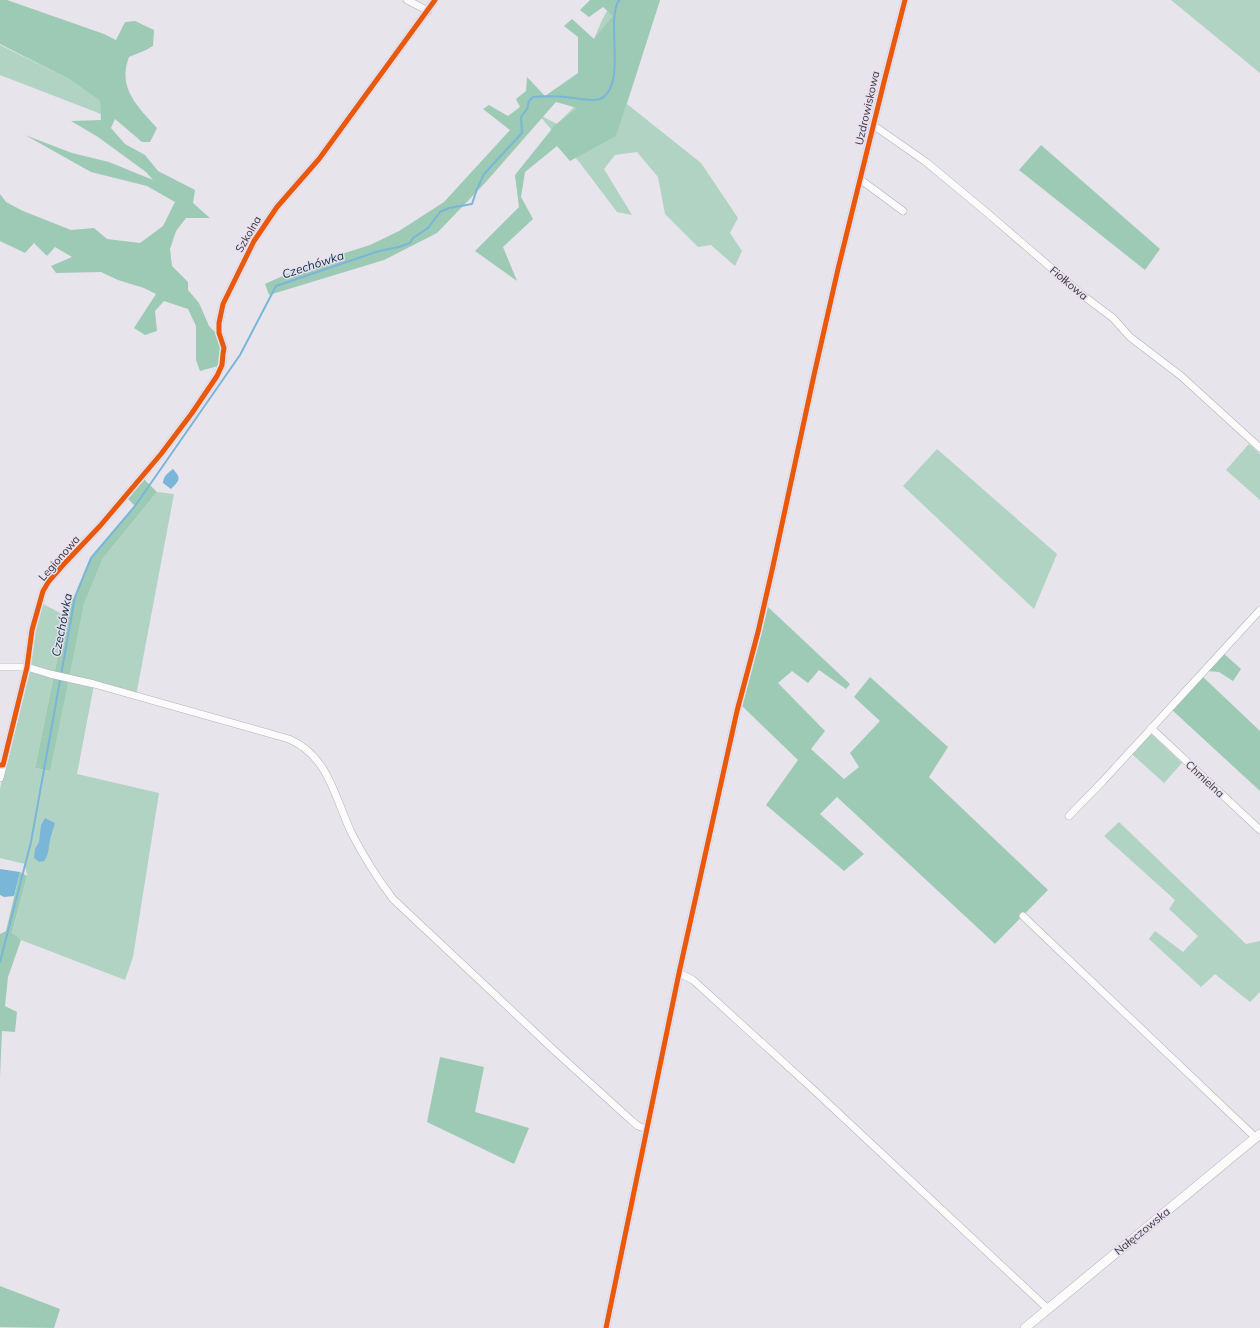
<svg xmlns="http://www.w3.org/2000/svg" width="1260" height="1328" viewBox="0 0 1260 1328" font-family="Mulish,sans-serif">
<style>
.green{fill:#b1d3c3}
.forest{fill:#9ccab5}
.water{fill:#79b6d8}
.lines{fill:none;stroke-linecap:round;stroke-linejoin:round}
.stream{stroke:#79b6d8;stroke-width:2}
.minor-casing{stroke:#b3b0b6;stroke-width:8}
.major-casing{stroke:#b3b0b6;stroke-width:10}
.minor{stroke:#fcfbfc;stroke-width:7}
.major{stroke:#fcfbfc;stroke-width:9}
.cycleway-casing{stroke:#e9e0ef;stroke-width:8}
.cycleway{stroke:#e8590c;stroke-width:5}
.labels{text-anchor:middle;stroke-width:3;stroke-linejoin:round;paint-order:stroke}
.street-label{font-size:11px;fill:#39363c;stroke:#e9e0ef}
.water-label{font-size:12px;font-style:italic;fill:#073042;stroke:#e9e0ef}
</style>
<rect width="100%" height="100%" fill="#e8e4ec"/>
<g class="green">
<path d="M613 0H660L627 104 701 163 738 218 730 233 742 251 735 266 711 245 698 247 665 214 658 177 637 152 615 155 604 169 632 215 617 212 580 163 538 114 557 124 599 82 580 72 602 20Z"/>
<path d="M1171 0H1260V73Z"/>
<path d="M0 45 69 79 100 101 101 114 0 75Z"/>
<path d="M1249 444 1260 454V500L1226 470Z"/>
<path d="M937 449 1057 554 1034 609 903 486Z"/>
<path d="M157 492 174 494 136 696 94 685 77 774 159 793 133 957 125 980 21 940 12 934 27 876 25 864 0 858V789L29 666 34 634 41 603 66 616 35 768 49 771 84 604 103 558Z"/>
<path d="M1150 733 1182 763 1164 783 1132 754Z"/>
<path d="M1119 822 1246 944 1260 941V992L1250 1002 1215 974 1201 987 1149 939 1155 931 1183 952 1198 936 1169 909 1175 900 1104 836Z"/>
</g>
<g class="forest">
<path d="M0 0H7L104 34 116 40 125 22 135 21 154 30 153 46 146 50 129 57C117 88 138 107 157 128L150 142H142L115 119 111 128 125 144 145 155 158 171 195 190 193 203 210 218H186L176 231 170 249 172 266 188 282V290L199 303 209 326 215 332 220 340 221 353 218 366 200 371 196 360V326L188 309 164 301 155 311 157 331 145 335 134 328 156 294 144 288 118 280 101 272 56 273 51 266 72 257 55 247 47 256 34 243 25 253 0 241V194L6 202 23 211 71 230 94 228 107 239 140 243 163 226 175 202 147 186 91 172 25 135 72 153 109 162 153 180 146 172 98 137 71 121 101 120 100 101 69 79 0 44Z"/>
<path d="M590 0H660L616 136 570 161 557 146 525 172 521 197 533 219 503 247 517 281 475 251 519 207 515 175 555 125 577 108 556 102 485 183 437 233 384 260 269 295 265 284 307 265 370 245 399 231 444 202 510 130 483 109 489 105 508 116 520 107 516 99 526 91 527 77 545 96 578 73V37L564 26 572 19 594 39 613 16 603 7 589 17 580 10Z"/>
<path d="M1041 145 1160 249 1145 270 1019 170Z"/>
<path d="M144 479 157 492 103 558 84 604 50 771 35 768 66 616 71 601 75 597 91 558 135 506 127 498Z"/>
<path d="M768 607 850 684 846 689 819 670 808 683 792 671 778 683 825 731 811 749 844 779 859 767 850 753 880 721 854 697 870 677 948 747 929 777 1048 890 995 944 837 797 820 814 864 854 844 871 766 805 798 760 741 705Z"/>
<path d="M1223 653 1241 669 1233 681 1219 672 1207 671Z"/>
<path d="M1202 676 1260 731V791L1171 709Z"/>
<path d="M20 872 27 876 12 933 21 940 8 977 5 1006 17 1012 15 1032 2 1031 0 1077V934L6 931Z"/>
<path d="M440 1057 484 1067 475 1112 529 1128 514 1164 427 1122Z"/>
<path d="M0 1286 60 1309 54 1328 0 1327Z"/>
</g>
<g class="water">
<path d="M173 469C182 479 179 481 171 489L163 483C163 476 169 472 173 469Z"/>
<path d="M45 818 55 823C54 828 52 831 51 836 48 845 50 853 44 861L39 862 34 858 35 849 39 842 41 825Z"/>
<path d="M0 869 20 872 14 896 4 897 0 895Z"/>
</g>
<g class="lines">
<path class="stream" d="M0 962 31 842 75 597 91 558 135 506 240 355 276 286 379 251 399 247 410 243 413 238 428 228 440 212 449 208 472 204 477 189 484 174 522 133 521 117 527 109 529 101 533 97C544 96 555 96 566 97 575 98 592 102 600 99 628 86 605 22 619 0"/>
<defs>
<g id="minor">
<path d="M407 0 428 11"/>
<path d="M873 125 926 162 985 211 1085 297 1113 318 1130 337 1181 376 1260 448"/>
<path d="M861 180 903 211"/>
<path d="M0 667H27L50 674 94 684 289 739C329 756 335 799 352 834 364 857 377 878 393 899L556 1052 632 1121 638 1126 647 1129"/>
<path d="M1151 728 1260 830"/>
<path d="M0 778 27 667 32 630 43 591 49 581 63 565 100 526 161 454 192 413 217 376 222 365 223 354 224 348 219 333V323L223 304 254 241 277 207 319 159 435 0"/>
<path d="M1069 816 1103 781 1260 610"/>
<path d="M1023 916 1256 1138"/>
<path d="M679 973 693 980 816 1092 1048 1309"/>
<path d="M606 1328 679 973 737 711 758 632 773 566 814 375 838 269 884 82 905 0"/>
</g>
<path id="major" d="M1025 1328 1260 1134"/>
</defs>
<use href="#minor" class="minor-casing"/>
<use href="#major" class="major-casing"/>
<use href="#minor" class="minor"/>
<use href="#major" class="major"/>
<defs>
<g id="cycleway">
<path d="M0 765H3L27 667 32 630 43 591 49 581 63 565 100 526 161 454 192 413 217 376 222 365 223 354 224 348 219 333V323L223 304 254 241 277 207 319 159 435 0"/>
<path d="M606 1328 679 973 737 711 758 632 773 566 814 375 838 269 884 82 905 0"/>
</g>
</defs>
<use href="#cycleway" class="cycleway-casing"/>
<use href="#cycleway" class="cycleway"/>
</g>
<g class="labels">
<g class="street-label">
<text transform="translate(867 108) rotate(-77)" y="4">Uzdrowiskowa</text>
<text transform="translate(248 234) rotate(-60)" y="4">Szkolna</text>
<text transform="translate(1069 283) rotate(40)" y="4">Fiołkowa</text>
<text transform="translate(59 558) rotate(-49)" y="4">Legionowa</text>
<text transform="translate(1205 779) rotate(43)" y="4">Chmielna</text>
<text transform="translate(1142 1231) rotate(-39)" y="4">Nałęczowska</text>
</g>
<g class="water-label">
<text transform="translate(313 265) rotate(-18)" y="4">Czechówka</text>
<text transform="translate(62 625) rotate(-79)" y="4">Czechówka</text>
</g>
</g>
</svg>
